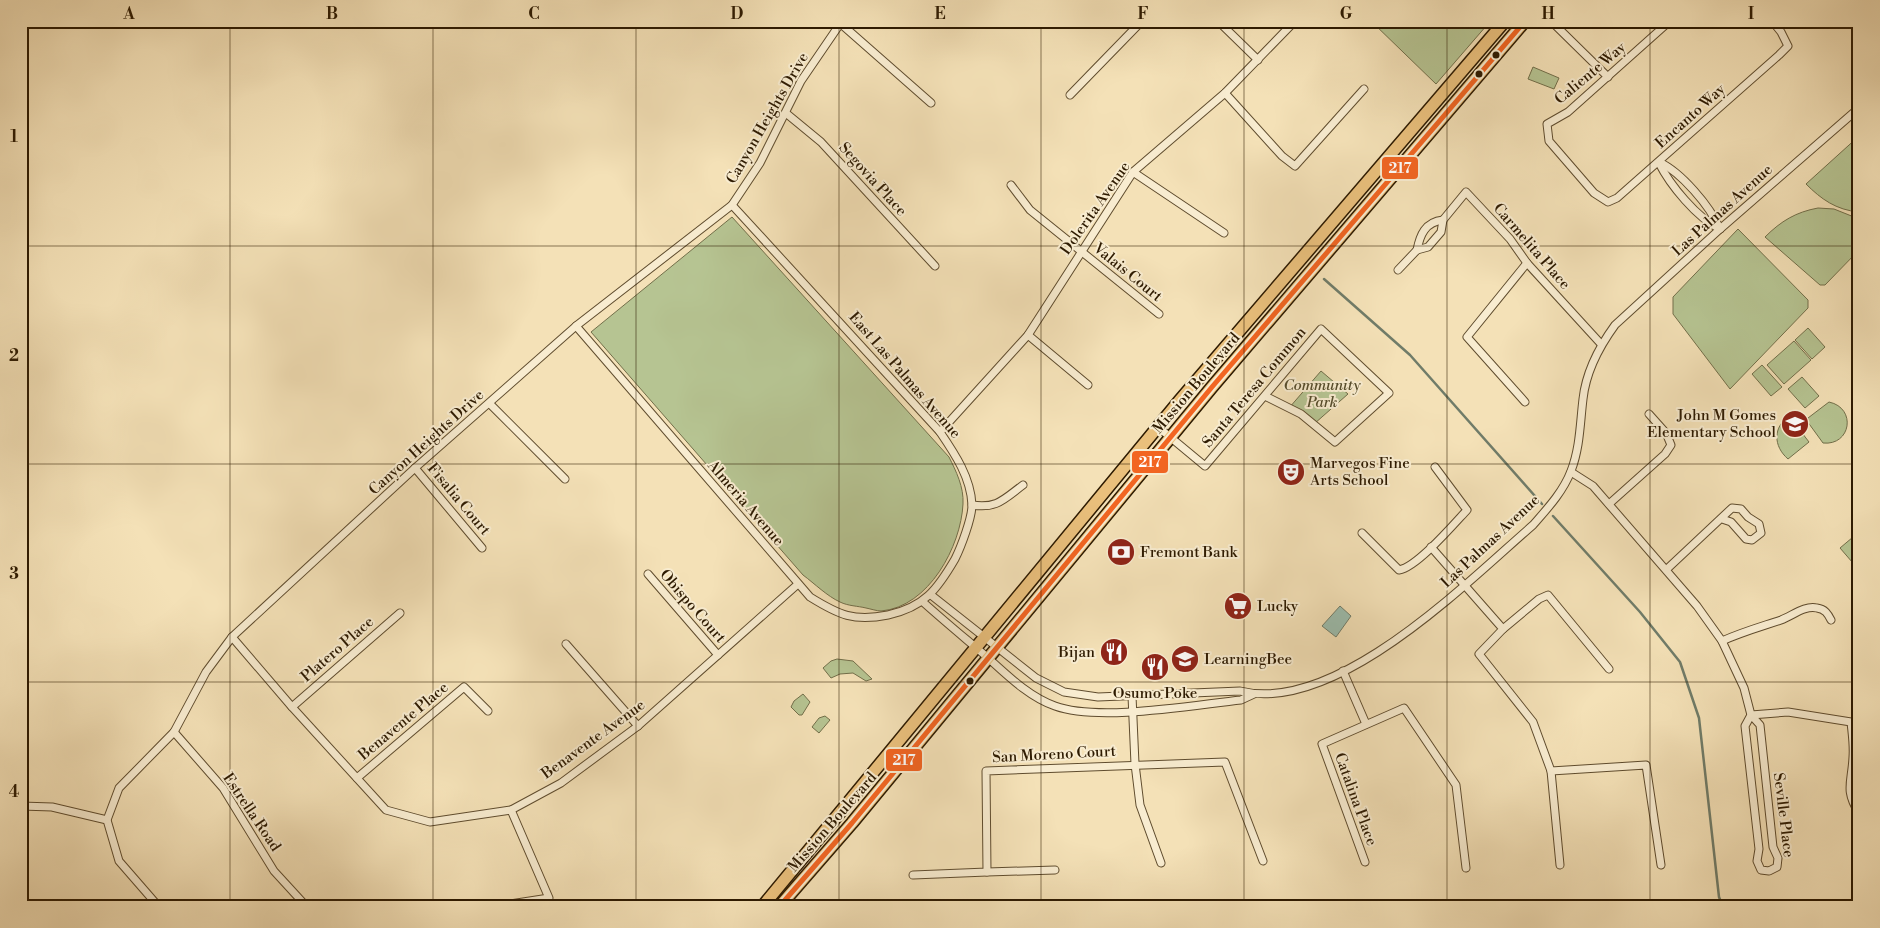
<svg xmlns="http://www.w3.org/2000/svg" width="1880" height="928" viewBox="0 0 1880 928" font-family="'Libre Bodoni',serif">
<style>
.green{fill:#b6c492;stroke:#726f4a}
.water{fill:#9cbeaf;stroke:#707c69}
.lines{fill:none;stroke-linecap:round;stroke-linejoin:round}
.stream{stroke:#707c69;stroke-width:2.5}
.minor-casing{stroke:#5f4c2e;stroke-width:9}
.primary-casing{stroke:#2d1a01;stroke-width:14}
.minor{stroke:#f8ecd0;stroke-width:7}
.primary{stroke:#eac07c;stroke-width:11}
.bus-1-casing{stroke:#f8ecd0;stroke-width:9}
.bus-1{stroke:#f26522;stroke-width:5}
.grid{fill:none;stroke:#2d1a01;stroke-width:1;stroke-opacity:0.55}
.bus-dot{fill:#2d1a01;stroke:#f8ecd0;stroke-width:2}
.labels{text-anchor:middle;stroke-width:4;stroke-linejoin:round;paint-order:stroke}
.street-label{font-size:15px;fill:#2d1a01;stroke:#f8ecd0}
.park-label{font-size:15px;font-style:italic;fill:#564d2c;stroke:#f8ecd0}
.poi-label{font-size:15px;fill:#2d1a01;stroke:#f8ecd0;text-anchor:start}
.line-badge{stroke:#f8ecd0;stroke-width:2}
.badge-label{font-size:14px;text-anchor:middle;font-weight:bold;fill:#fff}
.neatline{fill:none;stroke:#2d1a01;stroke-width:2}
.grid-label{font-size:16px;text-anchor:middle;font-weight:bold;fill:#2d1a01}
</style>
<rect width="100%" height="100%" fill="#f4e1b7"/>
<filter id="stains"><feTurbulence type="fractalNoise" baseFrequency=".004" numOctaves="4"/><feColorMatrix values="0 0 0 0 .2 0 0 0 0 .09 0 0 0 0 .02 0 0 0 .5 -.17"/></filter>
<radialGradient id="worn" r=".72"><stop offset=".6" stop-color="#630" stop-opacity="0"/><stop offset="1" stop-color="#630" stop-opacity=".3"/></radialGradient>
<g class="green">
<path d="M1371 21H1492L1487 25 1436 84Z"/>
<path d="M1533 67 1559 78 1554 89 1528 79Z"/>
<path d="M1859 136V212C1836 210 1821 199 1806 184Z"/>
<path d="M1818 208 1834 209 1859 219V250L1825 285H1820L1765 237C1781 221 1796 212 1818 208Z"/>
<path d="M732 217 949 457C956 471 964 487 963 504 961 546 929 607 881 611 877 611 871 609 866 608 858 606 848 606 840 602 827 596 815 584 803 575L591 332Z"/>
<path d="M1738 229 1808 300V308L1730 389 1673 314V297Z"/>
<path d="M1808 328 1825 347 1812 359 1795 340Z"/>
<path d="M1794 341 1811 360 1784 384 1767 365Z"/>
<path d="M1762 365 1782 387 1771 396 1752 374Z"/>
<path d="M1321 371 1348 394 1314 424 1289 408Z"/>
<path d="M1802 377 1819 396 1805 408 1788 389Z"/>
<path d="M1829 402C1857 408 1851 446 1823 443L1807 421 1808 418Z"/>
<path d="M1789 416 1809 442 1788 459C1773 446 1773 427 1789 416Z"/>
<path d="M1859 532V570L1840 548Z"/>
<path d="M837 659 853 661 872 679 866 681 853 673 840 674 831 678 823 668 831 661Z"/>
<path d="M803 694 810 702 802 715H799L791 707 794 701Z"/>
<path d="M825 716 830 720 819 733 812 727 819 718Z"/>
</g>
<path class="water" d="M1340 606 1351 616 1336 637 1322 626Z"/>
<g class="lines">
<g class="stream">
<path d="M1324 279 1410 355 1542 504"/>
<path d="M1553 516 1640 612 1680 662 1699 718 1719 897 1723 907"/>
</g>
<defs>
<g id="minor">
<path d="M1218 21 1258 60"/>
<path d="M1551 21 1608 77"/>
<path d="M1670 21 1568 112 1547 124 1549 141 1594 193 1608 202 1617 198 1779 55 1788 46 1781 32 1772 21"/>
<path d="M840 23 931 103"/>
<path d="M998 24 1001 21"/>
<path d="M1225 93 1282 156 1295 166 1364 89"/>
<path d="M1070 95 1142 21"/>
<path d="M787 114 821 142 935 266"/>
<path d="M1659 162C1681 172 1710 206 1720 229"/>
<path d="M1659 163C1670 185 1697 218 1720 229"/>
<path d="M1133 172 1224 233"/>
<path d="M1011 185 1030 210 1159 314"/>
<path d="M1417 250C1420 235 1425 222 1443 220"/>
<path d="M1398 270 1417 250 1428 247 1441 232 1443 220 1466 192 1510 239 1527 263 1601 344"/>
<path d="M576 326 810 597C839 615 854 622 888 615 924 607 937 590 955 559 961 547 972 518 972 505 971 478 955 454 940 432L732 205"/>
<path d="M1028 335 1088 385"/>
<path d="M1525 402 1467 337 1527 263"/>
<path d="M490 404 565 479"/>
<path d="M1158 427 1205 466 1321 329 1389 393 1335 442 1301 414 1265 396"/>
<path d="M940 432 1028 335 1133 172 1225 93 1295 21"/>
<path d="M415 468 482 548"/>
<path d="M1571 472 1593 486 1697 606 1722 641 1744 688 1751 715 1760 725 1773 847 1778 858 1777 867 1769 871 1761 870 1757 861 1759 849 1745 726 1751 715"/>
<path d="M1609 504 1665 454 1671 445 1666 433 1649 414"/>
<path d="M972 505C997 509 1004 499 1023 485"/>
<path d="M1362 533 1399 570C1417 567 1453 525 1467 510L1435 467"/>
<path d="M1431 547 1503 629 1479 654 1533 722 1551 771 1560 865"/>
<path d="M1667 569 1732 508 1741 509 1748 517 1759 524 1761 533 1752 540 1746 539 1731 522 1722 519"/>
<path d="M648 574 718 655"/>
<path d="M931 595 1036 678 1064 692 1098 697 1240 691C1336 715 1466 583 1533 525 1547 509 1563 492 1571 471 1580 448 1580 424 1583 399 1586 371 1599 347 1615 325L1720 229 1859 108"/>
<path d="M923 602C944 621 966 639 987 657 1007 675 1029 697 1055 706 1099 722 1193 705 1241 700L1254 694"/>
<path d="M1503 629 1539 599 1548 595 1609 669"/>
<path d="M232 637 292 707 386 810 430 822 511 810 561 783 638 726 798 584"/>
<path d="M1722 641C1742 632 1760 627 1781 620 1792 616 1805 605 1817 608 1825 609 1828 614 1831 620"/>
<path d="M566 644 638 726"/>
<path d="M1343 671 1366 724"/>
<path d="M1132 696 1135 764 1140 805 1161 863"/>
<path d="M292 707 400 613"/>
<path d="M1751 715 1788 712 1851 722C1852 733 1854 745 1853 757 1852 782 1844 790 1859 813"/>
<path d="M174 732 223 788 274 871 307 907"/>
<path d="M1854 758 1859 769"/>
<path d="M1551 771 1646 765 1661 865"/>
<path d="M357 778 464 687 488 711"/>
<path d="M21 806 52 807 107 820"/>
<path d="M1365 862 1322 744 1404 708 1456 785 1466 868"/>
<path d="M987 872 1055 870"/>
<path d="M913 875 987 872 986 771 1225 762 1263 861"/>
<path d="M159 907 119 861 107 820 119 788 174 732 206 672 232 637 415 468 576 326 732 205 760 163 801 81 842 21"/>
<path d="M491 907 549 898 511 810"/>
</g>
<g id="primary">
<path d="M762 907 1180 400 1505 21"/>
<path d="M779 907 852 823 1212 387 1525 21"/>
</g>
</defs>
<use href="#minor" class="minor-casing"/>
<use href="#primary" class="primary-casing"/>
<use href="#minor" class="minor"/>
<use href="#primary" class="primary"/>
<defs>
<path id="bus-1" d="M779 907 852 823 1212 387 1525 21"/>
</defs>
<use href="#bus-1" class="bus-1-casing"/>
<use href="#bus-1" class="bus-1"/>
</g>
<path class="grid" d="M230 21V907M433 21V907M636 21V907M839 21V907M1041 21V907M1244 21V907M1447 21V907M1650 21V907M21 246H1859M21 464H1859M21 682H1859"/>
<defs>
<symbol id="school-disc" viewBox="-11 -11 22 22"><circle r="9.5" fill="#8f2418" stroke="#f8ecd0"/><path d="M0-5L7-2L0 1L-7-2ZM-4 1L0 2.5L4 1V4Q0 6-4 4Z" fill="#fff"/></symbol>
<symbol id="theatre-disc" viewBox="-11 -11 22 22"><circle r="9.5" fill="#8f2418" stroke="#f8ecd0"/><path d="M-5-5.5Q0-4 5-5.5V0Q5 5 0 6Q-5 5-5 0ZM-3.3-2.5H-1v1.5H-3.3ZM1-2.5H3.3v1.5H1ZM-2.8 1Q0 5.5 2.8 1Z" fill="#fff"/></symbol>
<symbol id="bank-disc" viewBox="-11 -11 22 22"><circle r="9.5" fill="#8f2418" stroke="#f8ecd0"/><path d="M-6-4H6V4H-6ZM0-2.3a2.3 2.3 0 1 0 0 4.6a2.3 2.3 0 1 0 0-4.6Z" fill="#fff"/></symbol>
<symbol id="supermarket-disc" viewBox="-11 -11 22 22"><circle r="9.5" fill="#8f2418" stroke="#f8ecd0"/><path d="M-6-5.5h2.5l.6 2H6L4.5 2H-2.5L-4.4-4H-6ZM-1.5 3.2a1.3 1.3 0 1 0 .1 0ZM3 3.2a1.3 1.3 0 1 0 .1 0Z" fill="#fff"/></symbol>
<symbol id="restaurant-disc" viewBox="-11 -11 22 22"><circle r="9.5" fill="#8f2418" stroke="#f8ecd0"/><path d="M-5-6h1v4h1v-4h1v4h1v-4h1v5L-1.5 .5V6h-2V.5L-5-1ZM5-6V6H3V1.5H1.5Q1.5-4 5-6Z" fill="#fff"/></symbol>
</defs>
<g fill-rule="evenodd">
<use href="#school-disc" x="1779" y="408" width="32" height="32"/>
<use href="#theatre-disc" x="1275" y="456" width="32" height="32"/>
<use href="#bank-disc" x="1105" y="536" width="32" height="32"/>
<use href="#supermarket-disc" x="1222" y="590" width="32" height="32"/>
<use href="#restaurant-disc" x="1098" y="636" width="32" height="32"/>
<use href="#school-disc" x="1169" y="643" width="32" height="32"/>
<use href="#restaurant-disc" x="1139" y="651" width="32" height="32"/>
</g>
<g class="bus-dot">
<circle cx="1496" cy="55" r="4.5"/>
<circle cx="1479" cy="74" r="4.5"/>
<circle cx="970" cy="681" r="4.5"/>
</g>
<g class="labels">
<g class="street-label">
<text transform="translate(1590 73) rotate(-40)" y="5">Caliente Way</text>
<text transform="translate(1690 116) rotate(-42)" y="5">Encanto Way</text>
<text transform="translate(767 118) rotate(-60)" y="5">Canyon Heights Drive</text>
<text transform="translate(873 179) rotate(48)" y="5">Segovia Place</text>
<text transform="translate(1095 208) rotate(-55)" y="5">Dolerita Avenue</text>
<text transform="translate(1722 210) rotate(-42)" y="5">Las Palmas Avenue</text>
<text transform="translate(1532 246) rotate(49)" y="5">Carmelita Place</text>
<text transform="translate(1128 272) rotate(39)" y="5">Valais Court</text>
<text transform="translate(905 375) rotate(49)" y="5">East Las Palmas Avenue</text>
<text transform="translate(1196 383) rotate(-50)" y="5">Mission Boulevard</text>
<text transform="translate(1254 387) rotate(-50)" y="5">Santa Teresa Common</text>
<text transform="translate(426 442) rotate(-42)" y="5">Canyon Heights Drive</text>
<text transform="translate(459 499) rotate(50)" y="5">Fisalia Court</text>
<text transform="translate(746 503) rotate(49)" y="5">Almeria Avenue</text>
<text transform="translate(1490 541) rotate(-43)" y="5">Las Palmas Avenue</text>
<text transform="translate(693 606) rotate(49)" y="5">Obispo Court</text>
<text transform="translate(337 649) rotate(-41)" y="5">Platero Place</text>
<text transform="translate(403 721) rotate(-40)" y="5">Benavente Place</text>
<text transform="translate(593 739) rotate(-36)" y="5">Benavente Avenue</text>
<text transform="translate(1054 754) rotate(-3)" y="5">San Moreno Court</text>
<text transform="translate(1356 799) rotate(70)" y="5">Catalina Place</text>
<text transform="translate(252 812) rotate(56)" y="5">Estrella Road</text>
<text transform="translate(1784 815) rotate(83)" y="5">Seville Place</text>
<text transform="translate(832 822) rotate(-49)" y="5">Mission Boulevard</text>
</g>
<g class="park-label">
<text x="1322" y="390">Community<tspan x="1322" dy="17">Park</tspan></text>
</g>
<g class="poi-label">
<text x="1776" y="420" text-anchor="end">John M Gomes<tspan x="1776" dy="17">Elementary School</tspan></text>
<text x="1310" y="468">Marvegos Fine<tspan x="1310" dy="17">Arts School</tspan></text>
<text x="1140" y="557">Fremont Bank</text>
<text x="1257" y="611">Lucky</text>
<text x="1095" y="657" text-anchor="end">Bijan</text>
<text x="1204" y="664">LearningBee</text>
<text x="1155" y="698" text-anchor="middle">Osumo Poke</text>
</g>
</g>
<g class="line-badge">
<rect x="1381" y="156" width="38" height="24" rx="5" fill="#f26522"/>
<rect x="1131" y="450" width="38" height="24" rx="5" fill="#f26522"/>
<rect x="885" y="748" width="38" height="24" rx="5" fill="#f26522"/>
</g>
<g class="badge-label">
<text x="1400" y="173">217</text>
<text x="1150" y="467">217</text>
<text x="904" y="765">217</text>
</g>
<rect width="1880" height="928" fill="none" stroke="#f4e1b7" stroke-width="55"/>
<rect x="28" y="28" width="1824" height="872" class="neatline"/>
<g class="grid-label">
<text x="129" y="19">A</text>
<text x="332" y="19">B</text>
<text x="534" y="19">C</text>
<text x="737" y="19">D</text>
<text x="940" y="19">E</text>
<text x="1143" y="19">F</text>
<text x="1346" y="19">G</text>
<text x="1548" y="19">H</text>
<text x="1751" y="19">I</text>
<text x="14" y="142">1</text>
<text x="14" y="361">2</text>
<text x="14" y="579">3</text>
<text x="14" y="797">4</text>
</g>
<rect width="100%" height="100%" filter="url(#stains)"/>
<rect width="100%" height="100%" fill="url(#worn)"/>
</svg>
